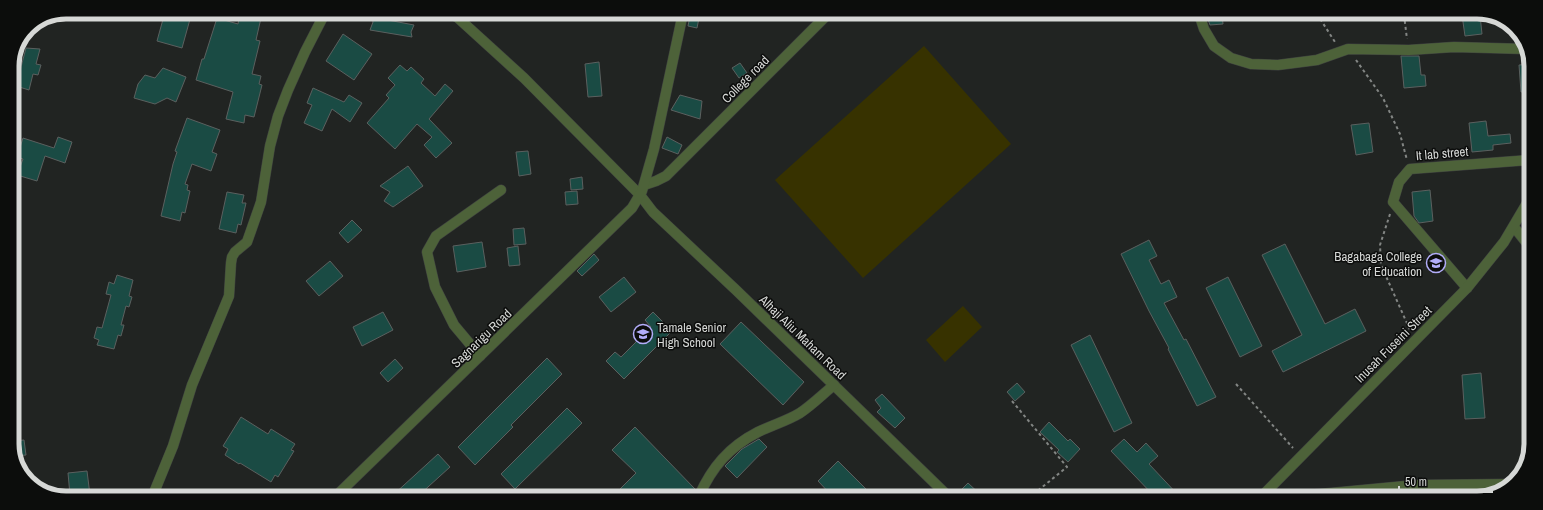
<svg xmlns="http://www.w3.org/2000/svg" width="1543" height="510" viewBox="0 0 1543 510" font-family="'Archivo Narrow',sans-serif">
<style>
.green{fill:#373200}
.building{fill:#1a4b44;stroke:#5b605f}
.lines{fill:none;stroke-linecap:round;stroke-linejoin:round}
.minor-casing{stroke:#3e413f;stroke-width:11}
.path{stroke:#838684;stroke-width:2;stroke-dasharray:3 3;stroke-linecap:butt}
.minor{stroke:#4d6239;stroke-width:10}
.labels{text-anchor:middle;stroke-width:3;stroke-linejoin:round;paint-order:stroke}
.street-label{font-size:13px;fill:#d6d8d6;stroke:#0c0d0c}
.poi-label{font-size:13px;fill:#d6d8d6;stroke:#0c0d0c;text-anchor:end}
.rim{fill:none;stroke:#d6d8d6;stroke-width:5}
</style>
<rect width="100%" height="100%" fill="#212422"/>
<g class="green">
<path d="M924 46 1011 144 863 278 775 180Z"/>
<path d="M963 306 982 327 945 362 926 340Z"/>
</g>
<g class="building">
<path d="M165 12H192L182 48 157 41Z"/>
<path d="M240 13 261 18 256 40 260 41 252 74 261 76 259 84 262 85 254 117 245 115 244 123 226 119 233 92 196 80 202 59H204L217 18 238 24Z"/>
<path d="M1206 14H1222L1223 24 1210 25Z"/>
<path d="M1462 15H1480L1482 34 1465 36Z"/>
<path d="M690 16 699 18 697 28 688 26Z"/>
<path d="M372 17 414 25 411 32 412 37 370 30 373 22Z"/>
<path d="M343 34 372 54 354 80 326 61Z"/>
<path d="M26 48 40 49 36 64 41 65 38 75 33 74 29 90 16 86Z"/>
<path d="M1401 56H1419L1421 75H1425L1426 86 1404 88Z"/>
<path d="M599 62 602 96 588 97 585 64Z"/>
<path d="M740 63 747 73 739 78 732 68Z"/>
<path d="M1531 64V91L1521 92 1519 65Z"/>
<path d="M400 65 407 71 411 67 424 79 421 83 435 96 445 84 453 91 429 119 452 143 436 158 424 145 432 137 417 124 395 149 367 123 389 98 386 95 395 85 388 78Z"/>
<path d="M163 68 186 77 176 102 167 98 155 104 134 98 138 84 145 75 155 78Z"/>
<path d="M313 88 344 102 349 95 362 103 350 122 332 109 322 131 304 123 312 105 307 103Z"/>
<path d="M680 95 702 101 700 119 671 110Z"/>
<path d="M187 118 220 130 212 152 217 154 211 171 192 164 185 184 188 185 187 190 190 191 185 213 182 212 180 221 161 216 173 164 177 152 175 151Z"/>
<path d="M1486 121 1488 136 1510 134 1511 143 1493 145V150L1472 152 1469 123Z"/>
<path d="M1369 123 1373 152 1356 155 1351 125Z"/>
<path d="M58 137 72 142 65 163 45 156 37 181 17 175 23 159 17 157 23 138 54 148Z"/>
<path d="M667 137 682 145 678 154 662 148Z"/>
<path d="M528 151 531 174 519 176 516 152Z"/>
<path d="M408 166 423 186 393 207 384 201 390 192 380 186Z"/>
<path d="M582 177 583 189 571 190 570 179Z"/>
<path d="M1430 190 1433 221 1419 223 1414 216 1412 192Z"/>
<path d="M577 191 578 204 566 205 565 192Z"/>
<path d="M227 192 244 195 242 203H246L241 225 238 224 236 233 219 229Z"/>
<path d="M352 220 362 230 348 243 339 233Z"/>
<path d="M524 228 526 244 514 245 513 229Z"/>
<path d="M1149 240 1157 256 1149 260 1161 284 1169 280 1177 297 1164 303 1184 340 1186 339 1216 397 1197 406 1168 349 1169 348 1149 311 1121 254Z"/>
<path d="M482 242 486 267 457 272 453 246Z"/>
<path d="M1285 244 1325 324 1355 309 1366 331 1283 372 1272 351 1302 335 1262 255Z"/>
<path d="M518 246 520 265 509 266 507 248Z"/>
<path d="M594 254 599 260 582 276 577 271Z"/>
<path d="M330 261 343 276 319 296 306 281Z"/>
<path d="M117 275 133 280 129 296 132 297 129 307 126 306 121 325H124L121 336 118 335 114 349 97 345 99 340 94 338 97 327 102 328 111 295 106 294 109 282 114 284Z"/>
<path d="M624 277 636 292 611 312 599 297Z"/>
<path d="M1228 277 1262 346 1240 357 1206 288Z"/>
<path d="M383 312 393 330 362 346 353 327Z"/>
<path d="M653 312 672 331 624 379 606 361 615 352 621 357 651 327 645 320Z"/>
<path d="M741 322 804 382 783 405 720 344Z"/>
<path d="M1090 335 1132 423 1114 432 1071 345Z"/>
<path d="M547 358 562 374 511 425 513 427 475 465 458 447Z"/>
<path d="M395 359 403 368 388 382 380 373Z"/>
<path d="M1481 373 1485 418 1465 419 1462 375Z"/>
<path d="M1017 383 1025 392 1015 401 1007 392Z"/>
<path d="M882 394 905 418 895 428 877 412 881 408 875 400Z"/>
<path d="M567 408 582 423 515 489 501 474Z"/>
<path d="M241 417 268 434 271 429 295 444 291 450 294 451 278 477 275 475 271 482 240 463 239 464 225 455 228 449 223 446Z"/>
<path d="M1049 422 1068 441 1070 439 1080 449 1068 462 1057 452 1059 450 1040 432Z"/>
<path d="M635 427 695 489 690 496H613L636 473 612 450Z"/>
<path d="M759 439 767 447 737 478 725 466 742 449Z"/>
<path d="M1124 439 1137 452 1146 443 1158 456 1149 464 1180 497H1155L1111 451Z"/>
<path d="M24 440 26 455 16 456 12 448V441Z"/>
<path d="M438 454 450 467 418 496H392Z"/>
<path d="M838 461 874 497H833L818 481Z"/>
<path d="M87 471 90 495H70L68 473Z"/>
<path d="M968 483 983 497H964L959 492Z"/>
</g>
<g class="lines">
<defs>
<g id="minor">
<path d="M447 13 457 17 524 78 640 195 653 212 736 290 949 497"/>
<path d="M1199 14 1204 29 1214 46 1231 58 1251 64 1278 65 1317 60 1348 49 1409 50 1454 47 1526 49"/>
<path d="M644 185 656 181 666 176 829 13"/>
<path d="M1514 227 1530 247"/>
<path d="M1467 288 1393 202 1399 182 1410 169 1530 160"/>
<path d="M480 356 454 325 435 287 427 252 436 236 501 190"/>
<path d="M153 495 173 446 192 385 229 296 231 263 232 257 235 252 247 242 261 202 270 146 278 116 288 90 305 52 325 13"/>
<path d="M336 496 632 208 642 191 654 149 683 13"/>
<path d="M699 496C712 467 729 447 758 432 772 425 787 421 800 413 812 405 823 394 834 385"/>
<path d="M1260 498 1467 288 1504 242 1530 198"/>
<path d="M1278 498 1416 485 1512 484"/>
<path d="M1416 498V485"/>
</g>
</defs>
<use href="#minor" class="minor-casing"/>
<g class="path">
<path d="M1317 14 1335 42"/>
<path d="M1404 15 1407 39"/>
<path d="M1356 60 1383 98 1400 134 1407 160"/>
<path d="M1390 214 1380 245 1381 265 1410 330"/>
<path d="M1236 384 1293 448"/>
<path d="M1012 401 1067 467 1030 497"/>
</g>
<use href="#minor" class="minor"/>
</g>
<defs>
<symbol id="university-ring" viewBox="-11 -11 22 22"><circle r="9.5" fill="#0c0d0c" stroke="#b2adf9" stroke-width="1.5"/><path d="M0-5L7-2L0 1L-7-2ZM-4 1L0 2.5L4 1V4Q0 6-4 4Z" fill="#b2adf9"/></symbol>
<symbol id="school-ring" viewBox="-11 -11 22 22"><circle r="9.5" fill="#0c0d0c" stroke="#b2adf9" stroke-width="1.5"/><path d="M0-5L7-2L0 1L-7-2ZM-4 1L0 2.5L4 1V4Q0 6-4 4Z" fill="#b2adf9"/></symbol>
</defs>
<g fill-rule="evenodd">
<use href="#university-ring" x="1425" y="252" width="22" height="22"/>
<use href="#school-ring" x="632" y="323" width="22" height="22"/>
</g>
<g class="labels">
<g class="street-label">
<text transform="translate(745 79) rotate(-45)" y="5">College road</text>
<text transform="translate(1442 153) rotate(-5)" y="5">It lab street</text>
<text transform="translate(803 337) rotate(44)" y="5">Alhaji Aliu Maham Road</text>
<text transform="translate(481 338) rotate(-44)" y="5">Sagnarigu Road</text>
<text transform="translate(1393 344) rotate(-45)" y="5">Inusah Fuseini Street</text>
</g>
<g class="poi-label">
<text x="1422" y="261">Bagabaga College<tspan x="1422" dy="15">of Education</tspan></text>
<text x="657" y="332" text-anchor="start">Tamale Senior<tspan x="657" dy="15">High School</tspan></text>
</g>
</g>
<path d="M0 0H1543V510H0ZM66 19H1477A47 47 0 0 1 1524 66V444A47 47 0 0 1 1477 491H66A47 47 0 0 1 19 444V66A47 47 0 0 1 66 19Z" fill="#0c0d0c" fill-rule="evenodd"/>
<path class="rim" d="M66 19H1477A47 47 0 0 1 1524 66V444A47 47 0 0 1 1477 491H66A47 47 0 0 1 19 444V66A47 47 0 0 1 66 19Z"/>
<path d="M1399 486v6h93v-6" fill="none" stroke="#d6d8d6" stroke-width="2"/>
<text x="1405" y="486" font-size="12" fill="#d6d8d6" stroke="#0c0d0c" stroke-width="3" paint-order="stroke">50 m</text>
</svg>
